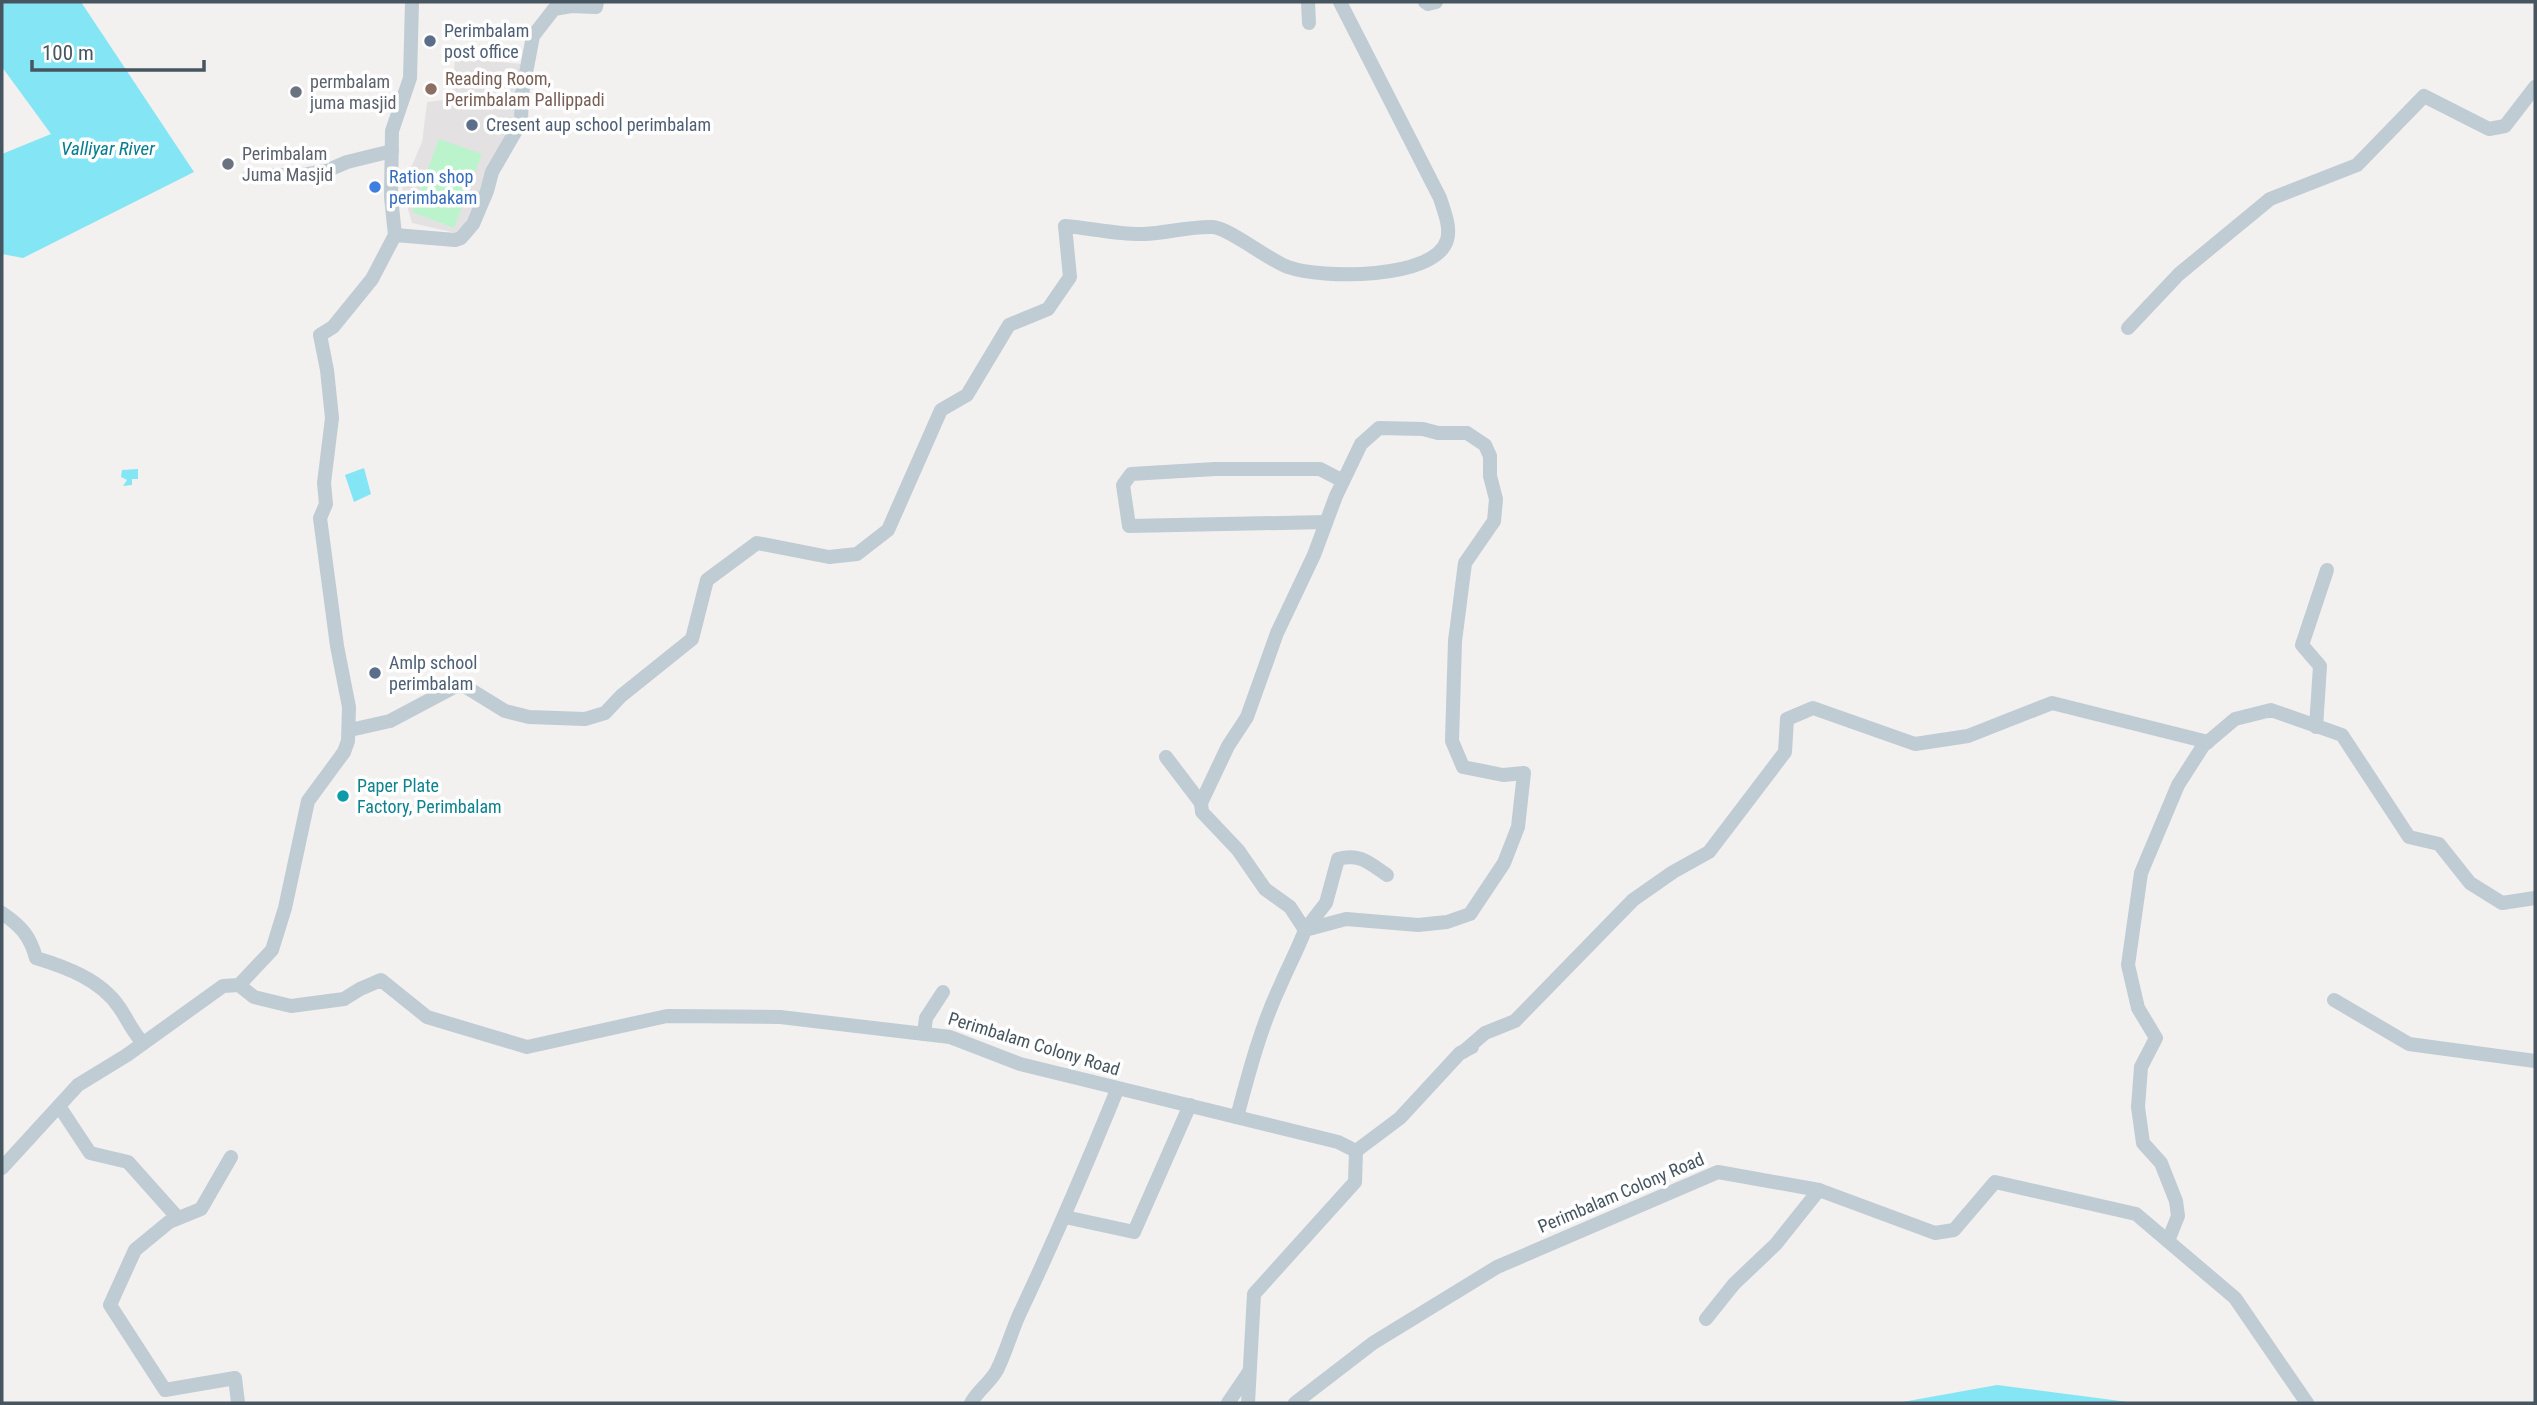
<svg xmlns="http://www.w3.org/2000/svg" width="2537" height="1405" viewBox="0 0 2537 1405" font-family="'Roboto Condensed',sans-serif">
<style>
.education{fill:#e4e1e2}
.green{fill:#bbf4cc}
.water{fill:#84e6f4}
.lines{fill:none;stroke-linecap:round;stroke-linejoin:round}
.minor{stroke:#bfccd3;stroke-width:14}
.service-dot{fill:#5c6f8a;stroke:#fff;stroke-width:2.5}
.education-dot{fill:#8d6e63;stroke:#fff;stroke-width:2.5}
.worship-dot{fill:#6b7280;stroke:#fff;stroke-width:2.5}
.shop-dot{fill:#3f7fe0;stroke:#fff;stroke-width:2.5}
.culture-dot{fill:#0f9aa8;stroke:#fff;stroke-width:2.5}
.labels{text-anchor:middle;stroke-width:7;stroke-linejoin:round;paint-order:stroke}
.service-label{font-size:18px;fill:#4e5e75;stroke:#fff;text-anchor:start}
.education-label{font-size:18px;fill:#785e54;stroke:#fff;text-anchor:start}
.worship-label{font-size:18px;fill:#5b616d;stroke:#fff;text-anchor:start}
.shop-label{font-size:18px;fill:#366cbe;stroke:#fff;text-anchor:start}
.culture-label{font-size:18px;fill:#0d838f;stroke:#fff;text-anchor:start}
.street-label{font-size:18px;fill:#46555f;stroke:#fff}
.water-label{font-size:19px;font-style:italic;fill:#047d8e;stroke:#fff}
</style>
<rect width="100%" height="100%" fill="#f3f0f0"/>
<path class="education" d="M455 58 523 64 516 126 484 182 460 234 412 223 402 189 422 142 427 102 452 99Z"/>
<path class="green" d="M439 139 482 154 454 228 412 212Z"/>
<g class="water">
<path d="M2 2H81L194 172 23 258 2 254V154L51 134 2 67Z"/>
<path d="M364 468 371 494 354 502 345 475Z"/>
<path d="M138 469V479H132V485L123 486 127 480 121 477 122 470Z"/>
<path d="M1997 1385 2128 1402 2130 1403H1897Z"/>
</g>
<g class="lines">
<g class="minor">
<path d="M1308 2 1309 23"/>
<path d="M1425 2 1428 4 1436 2"/>
<path d="M250 175H302L326 171 347 162 392 151"/>
<path d="M395 235 455 240 461 238 473 224 487 191 492 172 521 122 522 94 533 36 554 9 571 6 596 7 597 2"/>
<path d="M2128 328 2179 274 2270 199 2357 165 2424 96 2489 129 2505 126 2535 87"/>
<path d="M1326 522 1129 526 1123 485 1131 474 1215 469H1320L1343 481"/>
<path d="M2316 727 2320 666 2302 645 2327 570"/>
<path d="M350 730 390 721 456 686 466 687 505 711 529 717 585 719 605 713 621 696 692 639 707 580 757 543 829 557 857 554 888 530 941 410 967 395 1009 325 1048 309 1070 277 1065 226C1091 228 1119 235 1144 234 1167 233 1191 226 1213 227 1229 228 1270 261 1288 267 1321 279 1435 280 1447 240 1451 227 1444 211 1440 198L1340 2"/>
<path d="M1166 757 1201 803"/>
<path d="M2 913C21 926 30 936 36 958 66 967 101 980 119 1007 128 1020 132 1031 143 1043"/>
<path d="M1305 930 1326 903 1338 859C1360 853 1369 863 1387 875"/>
<path d="M239 985 272 950 285 908 308 801 344 752 348 741 349 707 337 646 320 518 326 504 324 483 332 418 327 370 320 335 333 327 372 279 395 235 391 197 392 131 410 78 412 2"/>
<path d="M2334 1000 2409 1044 2535 1061"/>
<path d="M924 1034 926 1018 943 992"/>
<path d="M1463 1052 1485 1033 1515 1021 1633 900 1673 872 1709 852 1785 752 1787 719 1813 708 1915 744 1968 736 2052 703 2208 742"/>
<path d="M59 1106 90 1153 128 1162 178 1218"/>
<path d="M1237 1117C1249 1072 1261 1026 1281 984 1289 965 1298 949 1305 930L1290 907 1265 889 1238 850 1202 812 1201 803 1228 746 1247 717 1277 633 1314 555 1336 496 1361 444 1379 428 1423 429 1438 433H1467L1485 445 1490 456V476L1496 499 1494 521 1465 563 1455 641 1452 741 1463 767 1503 775 1524 773 1518 827 1504 863 1470 914 1447 922 1418 925 1346 919 1305 930"/>
<path d="M1356 1151 1400 1118 1460 1053 1472 1047"/>
<path d="M231 1157 201 1209 169 1222 135 1250 110 1305 165 1390 235 1378 238 1403"/>
<path d="M2 1168 78 1085 127 1055 223 986 239 985 254 997 291 1006 344 999 360 989 381 980 427 1017 527 1047 667 1016 780 1017 950 1037 1020 1064 1338 1142 1356 1151 1355 1182 1254 1294 1248 1403"/>
<path d="M1065 1217 1134 1232 1190 1105"/>
<path d="M2168 1241 2178 1216 2176 1201 2161 1163 2143 1143 2138 1107 2141 1067 2156 1038 2138 1008 2128 965 2141 873 2178 785 2203 746 2235 719 2271 710 2342 735 2409 837 2439 844 2470 883 2502 903 2535 898"/>
<path d="M1706 1319 1734 1284 1776 1244 1819 1190"/>
<path d="M971 1403C978 1390 990 1383 997 1370 1006 1352 1011 1333 1019 1315 1054 1241 1086 1166 1117 1090"/>
<path d="M1228 1403 1249 1372"/>
<path d="M1295 1403 1373 1343 1497 1267 1718 1172 1819 1190 1935 1233 1954 1230 1995 1182 2136 1214 2235 1298 2307 1403"/>
</g>
</g>
<g class="service-dot">
<circle cx="430" cy="41" r="7"/>
<circle cx="472" cy="125" r="7"/>
<circle cx="375" cy="673" r="7"/>
</g>
<circle class="education-dot" cx="431" cy="89" r="7"/>
<g class="worship-dot">
<circle cx="296" cy="92" r="7"/>
<circle cx="228" cy="164" r="7"/>
</g>
<circle class="shop-dot" cx="375" cy="187" r="7"/>
<circle class="culture-dot" cx="343" cy="796" r="7"/>
<g class="labels">
<g class="service-label">
<text x="444" y="37">Perimbalam<tspan x="444" dy="21">post office</tspan></text>
<text x="486" y="131">Cresent aup school perimbalam</text>
<text x="389" y="669">Amlp school<tspan x="389" dy="21">perimbalam</tspan></text>
</g>
<g class="education-label">
<text x="445" y="85">Reading Room,<tspan x="445" dy="21">Perimbalam Pallippadi</tspan></text>
</g>
<g class="worship-label">
<text x="310" y="88">permbalam<tspan x="310" dy="21">juma masjid</tspan></text>
<text x="242" y="160">Perimbalam<tspan x="242" dy="21">Juma Masjid</tspan></text>
</g>
<g class="shop-label">
<text x="389" y="183">Ration shop<tspan x="389" dy="21">perimbakam</tspan></text>
</g>
<g class="culture-label">
<text x="357" y="792">Paper Plate<tspan x="357" dy="21">Factory, Perimbalam</tspan></text>
</g>
<g class="street-label">
<text transform="translate(1034 1044) rotate(17)" y="6">Perimbalam Colony Road</text>
<text transform="translate(1621 1193) rotate(-23)" y="6">Perimbalam Colony Road</text>
</g>
<g class="water-label">
<text x="108" y="155">Valliyar River</text>
</g>
</g>
<rect width="2537" height="1405" fill="none" stroke="#46555f" stroke-width="7"/>
<path d="M32 60v10h172v-10" fill="none" stroke="#46555f" stroke-width="3.5"/>
<text x="42" y="60" font-size="21" fill="#46555f" stroke="#ffffff" stroke-width="5" paint-order="stroke">100 m</text>
</svg>
